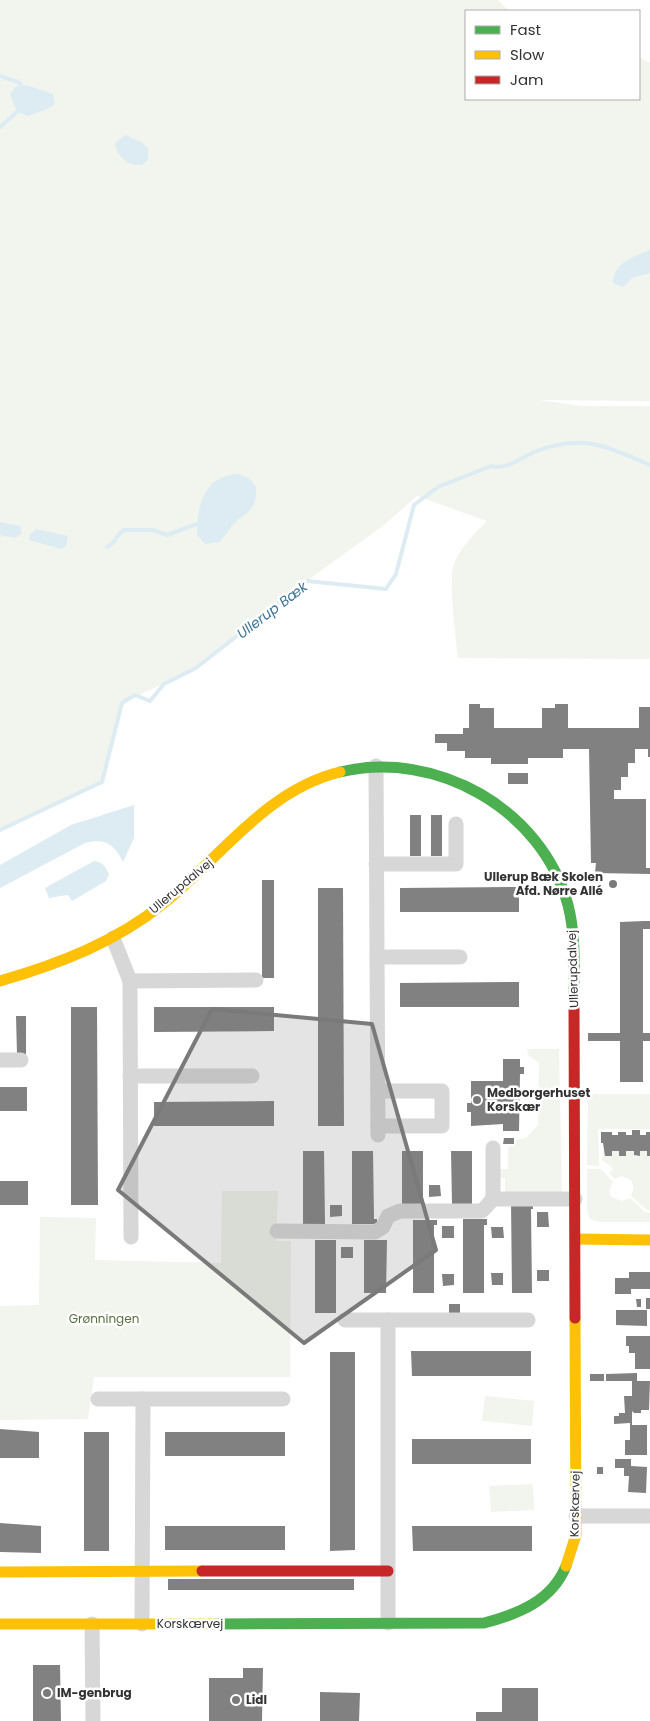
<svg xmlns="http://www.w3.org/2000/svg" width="650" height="1721" viewBox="0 0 650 1721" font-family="Poppins,sans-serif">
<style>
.green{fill:#f1f5ed}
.water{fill:#ddebf3}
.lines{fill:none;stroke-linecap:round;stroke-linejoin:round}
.stream{stroke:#ddebf3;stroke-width:4}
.building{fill:#818181}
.street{stroke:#d7d7d7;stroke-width:15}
.fast{stroke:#4caf50;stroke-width:11}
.slow{stroke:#ffc107;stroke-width:11}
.jam{stroke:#c62828;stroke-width:11}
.marked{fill:#7a7a7a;fill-opacity:0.2;stroke:#7a7a7a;stroke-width:4;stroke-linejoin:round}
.poi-dot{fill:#7a7a7a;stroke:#fff;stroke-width:2}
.labels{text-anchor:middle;stroke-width:5;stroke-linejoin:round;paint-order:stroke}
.poi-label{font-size:12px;font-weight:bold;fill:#333;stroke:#fff;text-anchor:start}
.street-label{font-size:12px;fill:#333;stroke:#fff}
.park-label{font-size:12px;fill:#56703f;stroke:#fff}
.water-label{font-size:14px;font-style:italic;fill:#3f7597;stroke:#fff}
</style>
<rect width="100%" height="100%" fill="#fff"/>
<g class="green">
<path d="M0 0H498L509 11H466V99H639V57L650 63V401L539 400 581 406H650V659L458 658C456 641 448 578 454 564 461 547 474 534 487 521L417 496 384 525 268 609 196 668 122 703 102 782 0 830Z"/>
<path d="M527 1049H559L562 1195H505V1178H498L499 1169H508V1147L515 1146 516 1140 526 1138 538 1125 539 1063 528 1055Z"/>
<path d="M588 1094H650V1129H598L599 1166 587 1165Z"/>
<path d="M603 1151H619V1156H626V1151H634V1155L640 1156V1151H647L650 1156V1210H647L631 1196 634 1188 631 1180 622 1176 614 1179 609 1172 613 1170 611 1166 602 1160Z"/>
<path d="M587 1169H601L613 1182 609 1190 611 1197 622 1201 630 1198 645 1212 650 1213V1222H601L590 1219 587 1211Z"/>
<path d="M222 1191H278L276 1241H291L290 1377H94L88 1419 0 1420V1306L39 1305 40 1217 96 1218 95 1260 221 1263Z"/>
<path d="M485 1396 534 1401 532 1426 482 1421Z"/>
<path d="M533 1484 534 1510 491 1512 489 1486Z"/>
</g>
<g class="water">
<path d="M26 85 53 94 55 103C48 111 39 111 29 116L17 112 10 94 15 87Z"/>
<path d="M126 135 141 142 148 148V160L142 165C128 166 117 157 115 143Z"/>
<path d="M650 250V273L632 278 623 287 613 283C614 262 633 257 650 250Z"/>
<path d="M239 474 250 479 256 487C257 514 244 511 232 526 227 531 225 537 220 542L205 544 197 535C197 505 204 475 239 474Z"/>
<path d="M0 522 20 526 22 533 15 538 0 535Z"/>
<path d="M37 529 68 536 66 546 61 549 29 540 30 534Z"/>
<path d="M134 805V838L123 862C114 844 105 838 85 843L0 888V865L71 825Z"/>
<path d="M94 861C103 862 105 866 109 874L106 881 72 901 68 895 49 898 45 888Z"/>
</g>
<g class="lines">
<g class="stream">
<path d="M0 76 18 82 21 85"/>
<path d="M0 127 17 112"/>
<path d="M107 547C116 544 115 535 124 530H153L167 535 197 524"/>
<path d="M0 830 102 782 122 703 135 695 150 701 164 684 196 668 307 581 386 589 396 574 414 505 438 487 491 466C508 470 520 458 534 452 584 433 605 446 650 465"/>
</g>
</g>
<g class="building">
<path d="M469 704H480V708H494V728H542V708H555V704H568V728H639V707H650V757H648V749H635V763H628V777H621V790H614V799H646V868H650V874L595 873 596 863H591L589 749H563V758H528V764H491V758H465V751H447V743H435V734H463V728H469Z"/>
<rect x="508" y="773" width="20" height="11"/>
<rect x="410" y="815" width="11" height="41"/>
<rect x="431" y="815" width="11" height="41"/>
<rect x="262" y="880" width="12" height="98"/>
<path d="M519 887V912H400V888Z"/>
<path d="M318 888H343L344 1126H318Z"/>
<path d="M644 921H650V929H643V1033H650V1041H643V1082H620V1041H588V1033H620V922Z"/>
<path d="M519 982V1007H400V983Z"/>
<path d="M71 1007H97L98 1205H71Z"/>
<path d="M154 1007H274V1031L154 1032Z"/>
<path d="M16 1016H26V1054H17Z"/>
<path d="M503 1059H520V1067H524V1074H520L519 1131H503V1124L471 1126V1112H467V1103H471V1081H503Z"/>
<rect x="0" y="1087" width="27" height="24"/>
<path d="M274 1101V1126H154V1102Z"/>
<path d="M632 1130H640V1135H646V1132H650V1156H647V1151H640V1156L634 1155V1151H626V1156H619V1151H612V1156H605L603 1143H601V1132H612V1135H618V1132H626V1135H632Z"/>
<path d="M504 1138H514V1144H503Z"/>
<path d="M303 1151H324L325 1224H303Z"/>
<path d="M352 1151H373L374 1219H377V1224H352Z"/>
<rect x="402" y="1151" width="21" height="53"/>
<path d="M451 1151H472V1204H452Z"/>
<rect x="0" y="1181" width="28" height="24"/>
<path d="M429 1185H440L441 1196 429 1197Z"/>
<path d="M511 1202H533V1209H531L532 1293H512Z"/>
<path d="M330 1205H342V1216L330 1217Z"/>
<path d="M537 1212H548L549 1227H537Z"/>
<path d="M463 1219H487V1225H484V1293H463Z"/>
<path d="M413 1220H437V1225H434V1293H413Z"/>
<rect x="442" y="1226" width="12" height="12"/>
<path d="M491 1227H503L504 1238H492Z"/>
<rect x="315" y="1240" width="21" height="73"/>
<path d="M364 1240H387L386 1293H364Z"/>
<rect x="341" y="1247" width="12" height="11"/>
<rect x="537" y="1270" width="12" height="11"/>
<path d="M629 1272H650V1289H631V1294H615V1278H629Z"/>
<path d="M491 1273H503V1285H492Z"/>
<path d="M442 1274H454V1285L443 1286Z"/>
<rect x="646" y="1298" width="4" height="11"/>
<path d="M636 1299H641V1307H637Z"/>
<rect x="449" y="1304" width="11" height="11"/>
<path d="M616 1310H647V1326L616 1325Z"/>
<path d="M626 1336H650V1369H635V1353H629V1346H626Z"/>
<path d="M411 1351H531V1376H412Z"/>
<path d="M330 1352H355V1550L330 1551Z"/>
<path d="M637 1373V1381H650L649 1410H641V1413H634L632 1411V1425H647V1455H625V1440H630V1423L614 1424V1416H619V1413H625L624 1396H632V1381H606V1374Z"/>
<rect x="590" y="1374" width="14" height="7"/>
<path d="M0 1429 39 1432V1458H0Z"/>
<rect x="84" y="1432" width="25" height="119"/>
<rect x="165" y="1432" width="120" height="24"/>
<rect x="412" y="1439" width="119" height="25"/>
<path d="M615 1459H631V1466L647 1467 646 1493 628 1492 629 1476H624V1468H615Z"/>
<rect x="597" y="1467" width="6" height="7"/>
<path d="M0 1523 41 1526V1553L0 1552Z"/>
<rect x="165" y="1526" width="120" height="24"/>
<path d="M412 1526H532V1551H413Z"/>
<rect x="168" y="1579" width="186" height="11"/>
<path d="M33 1665H60L61 1721H33Z"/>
<path d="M243 1668H263L262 1721H209V1678H243Z"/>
<path d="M502 1688H538V1721H476V1712H502Z"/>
<path d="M320 1692 360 1693 359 1721H320Z"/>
</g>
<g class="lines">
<g class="street">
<path d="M376 766 378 1135"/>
<path d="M376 864H456V824"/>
<path d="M113 938 130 981 131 1237"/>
<path d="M377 957H460"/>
<path d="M130 981 256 980"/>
<path d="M0 1060H21"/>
<path d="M130 1076H252"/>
<path d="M378 1091H442V1126H378"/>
<path d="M493 1148V1199H575"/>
<path d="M277 1231 375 1232 383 1227 388 1216 400 1211H482L493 1199"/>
<path d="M345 1320H528"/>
<path d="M388 1320V1623"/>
<path d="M98 1399H283"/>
<path d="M576 1516H650"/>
<path d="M92 1624 93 1721"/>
<path d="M142 1624 143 1399"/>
</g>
<g class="fast">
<path d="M340 772C436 749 542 809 568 905 576 936 574 968 574 1000"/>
<path d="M215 1624 484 1623C518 1614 552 1601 566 1566"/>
</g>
<g class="slow">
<path d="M0 981C59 964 116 942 164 903 221 857 266 790 340 772"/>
<path d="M576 1239 650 1240"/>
<path d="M566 1566 576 1535 575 1318"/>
<path d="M0 1572 202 1571"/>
<path d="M0 1624H215"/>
</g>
<g class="jam">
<path d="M574 1000 575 1318"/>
<path d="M202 1571H388"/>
</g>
</g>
<path class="marked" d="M212 1009 372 1024 436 1250 304 1343 118 1190Z"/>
<g class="poi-dot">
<circle cx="613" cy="884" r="5"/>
<circle cx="477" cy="1100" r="5"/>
<circle cx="47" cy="1693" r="5"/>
<circle cx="236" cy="1700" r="5"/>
</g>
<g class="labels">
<g class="poi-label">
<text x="603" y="881" text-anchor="end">Ullerup Bæk Skolen<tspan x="603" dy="14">Afd. Nørre Allé</tspan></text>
<text x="487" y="1097">Medborgerhuset<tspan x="487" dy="14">Korskær</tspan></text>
<text x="57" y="1697">IM-genbrug</text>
<text x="246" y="1704">Lidl</text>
</g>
<g class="street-label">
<text transform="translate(181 886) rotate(-40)" y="4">Ullerupdalvej</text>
<text transform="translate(573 969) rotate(-92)" y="4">Ullerupdalvej</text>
<text transform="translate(575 1504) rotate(-89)" y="4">Korskærvej</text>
<text x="190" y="1628">Korskærvej</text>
</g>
<g class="park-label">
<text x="104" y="1323">Grønningen</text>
</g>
<g class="water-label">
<text transform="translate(272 610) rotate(-37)" y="5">Ullerup Bæk</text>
</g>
</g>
<rect x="465" y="10" width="175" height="90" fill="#ffffff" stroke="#adadad"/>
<rect x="475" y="26" width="25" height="8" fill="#4caf50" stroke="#adadad"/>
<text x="510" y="35" font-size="15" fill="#333333">Fast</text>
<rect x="475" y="51" width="25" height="8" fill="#ffc107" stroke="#adadad"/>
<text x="510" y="60" font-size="15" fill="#333333">Slow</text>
<rect x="475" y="76" width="25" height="8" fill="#c62828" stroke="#adadad"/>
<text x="510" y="85" font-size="15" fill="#333333">Jam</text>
</svg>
